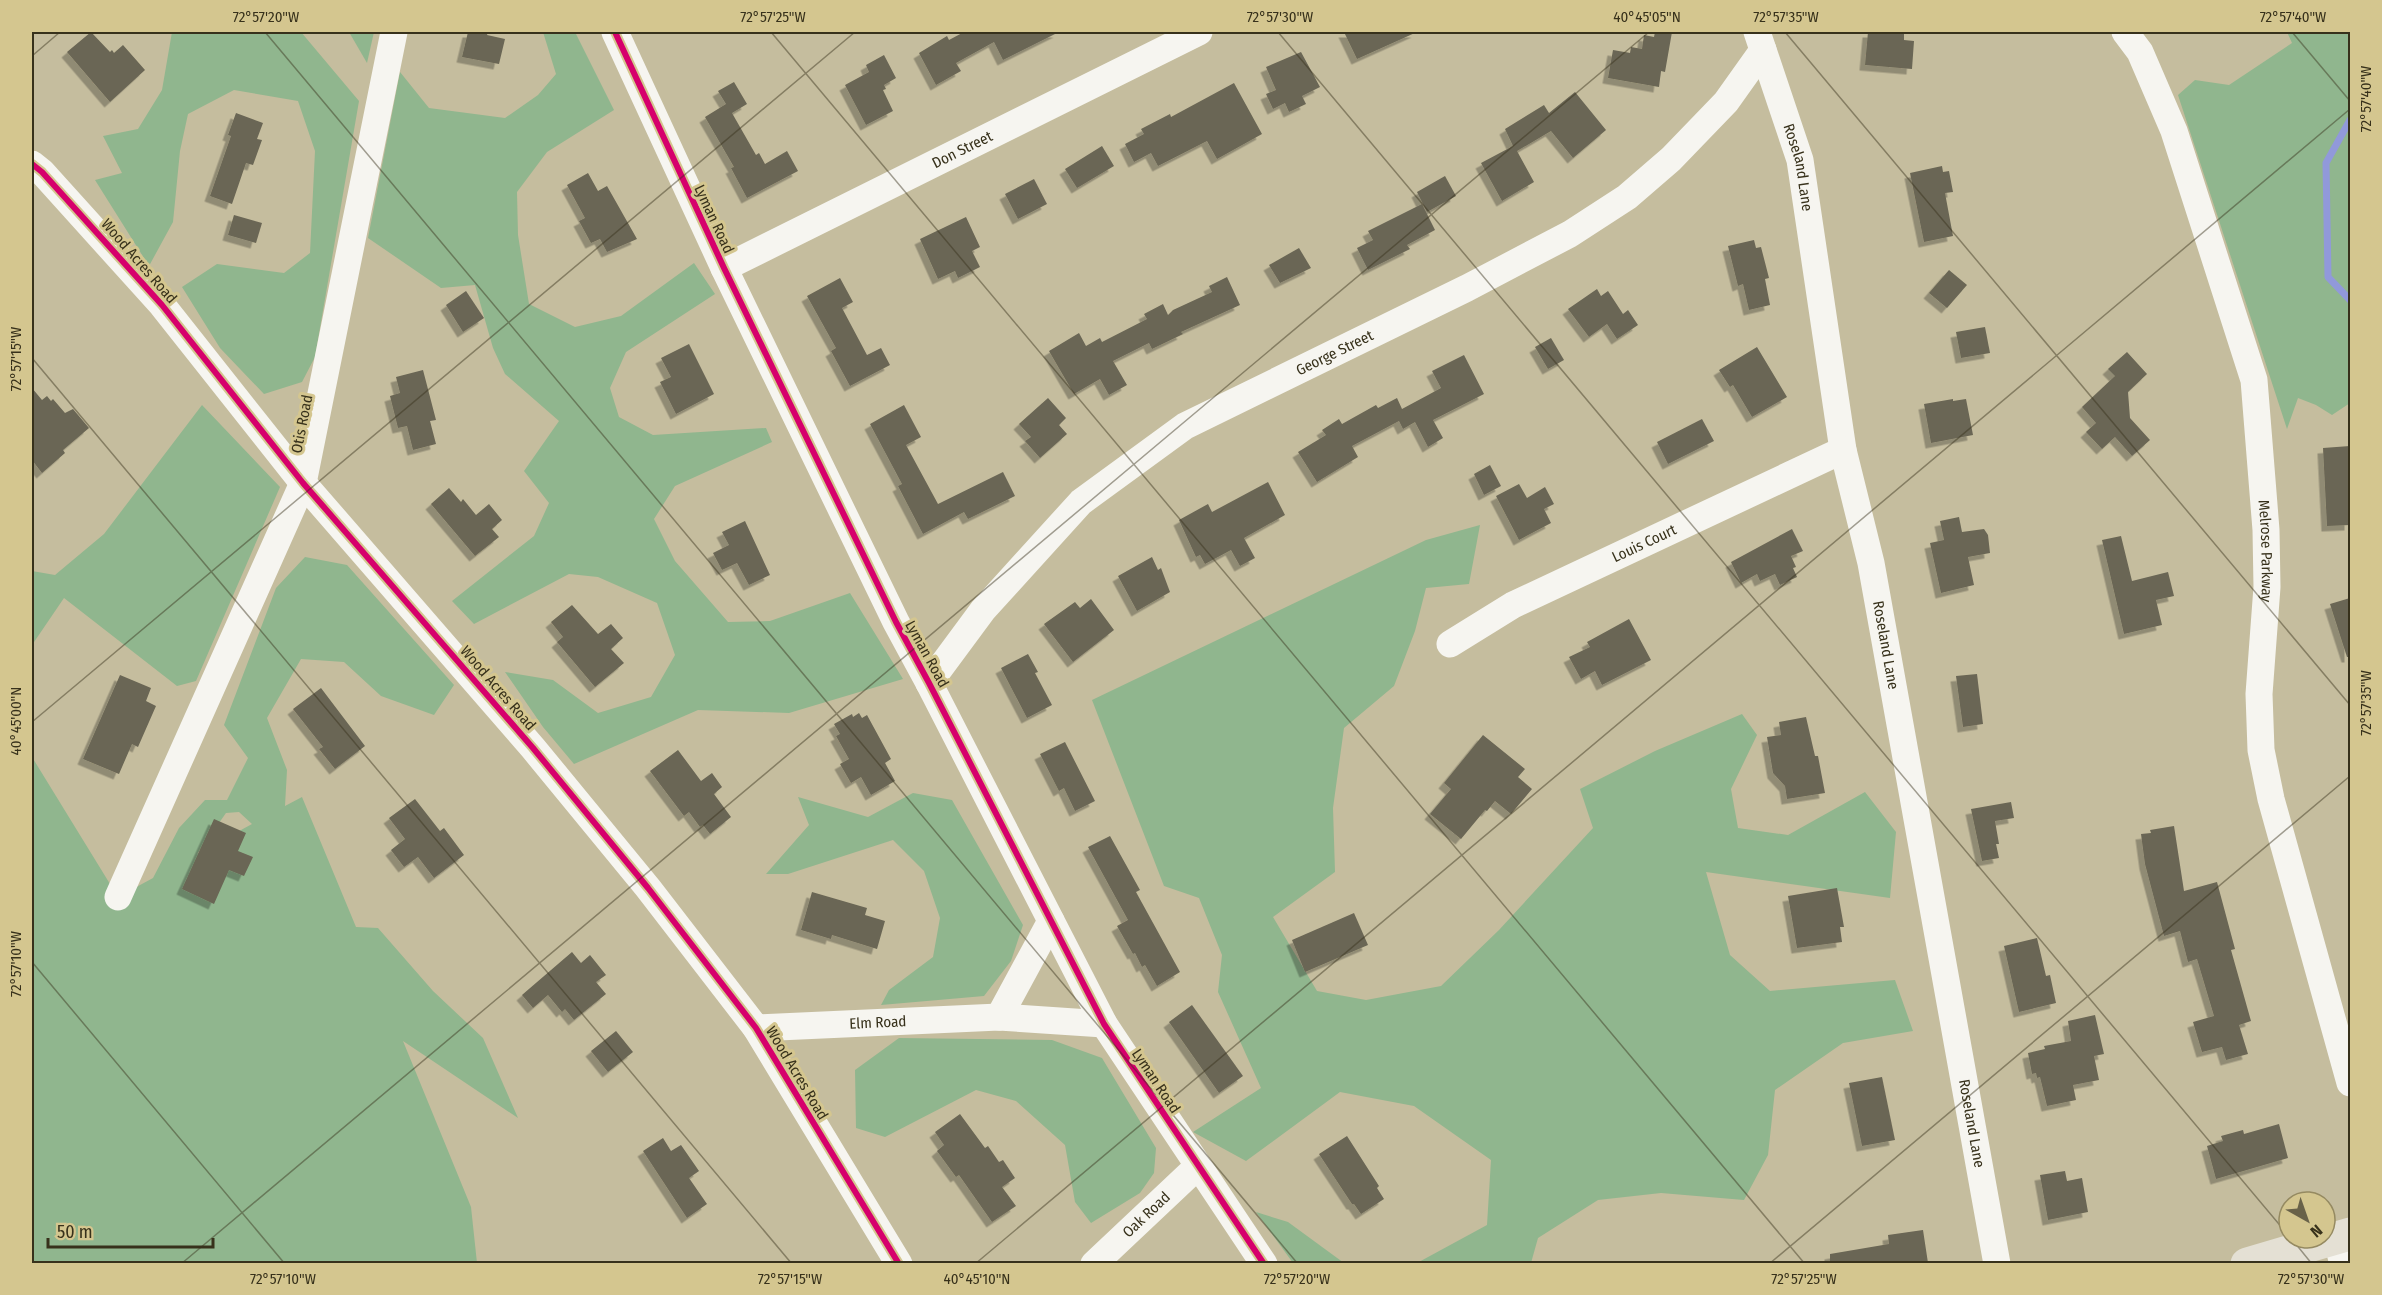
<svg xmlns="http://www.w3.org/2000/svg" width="2382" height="1295" viewBox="0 0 2382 1295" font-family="'Fira Sans Condensed',sans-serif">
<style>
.green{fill:#90b68e;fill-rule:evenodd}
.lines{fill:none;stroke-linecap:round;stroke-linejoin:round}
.stream{stroke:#9199da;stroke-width:7}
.building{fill:#6a6654;filter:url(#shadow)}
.minor{stroke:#f6f5f0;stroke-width:27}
.major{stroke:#e4e0d4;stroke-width:33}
.cycleway-casing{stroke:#d4c68f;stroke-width:10}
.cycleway{stroke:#d6006c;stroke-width:6}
.ticks{fill:none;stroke:#37311b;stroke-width:1.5;stroke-opacity:0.45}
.labels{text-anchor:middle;stroke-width:6;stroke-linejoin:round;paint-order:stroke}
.street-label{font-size:15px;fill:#37311b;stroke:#d4c68f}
.neatline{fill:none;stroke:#37311b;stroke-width:2}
.ticks-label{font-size:15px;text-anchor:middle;fill:#37311b}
</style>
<defs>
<filter id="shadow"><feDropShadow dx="-5.5" dy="5.5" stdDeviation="0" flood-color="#0004"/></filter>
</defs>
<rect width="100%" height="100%" fill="#c5bd9e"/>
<g class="green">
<path d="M172 32H301L359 101 315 357 302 382 264 394 220 348 182 287 217 264 284 273 310 253 315 151 298 101 234 90 188 114 180 151 173 222 149 266 95 180 122 173 103 136 138 129 162 90Z"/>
<path d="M349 32H374L367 63Z"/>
<path d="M543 32H575L614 110 547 152 517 192 518 235 529 304 575 327 621 316 694 263 715 294 626 352 610 388 619 417 653 435 766 428 772 442 675 486 654 519 675 561 728 622 770 621 850 593 903 679 789 713 698 710 574 764 543 727 505 672 553 680 598 713 651 697 675 655 657 603 598 577 569 574 474 624 452 601 534 536 549 503 524 471 559 421 505 374 493 348 475 285 441 288 368 238 400 72 429 108 505 118 538 95 556 74Z"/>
<path d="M2287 32H2350V403L2332 415 2316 405 2298 398 2287 429 2178 95 2195 80 2229 85 2292 43Z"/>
<path d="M202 405 280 487 196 681 177 686 64 598 32 645V571L55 575 104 534Z"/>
<path d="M1480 525 1469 584 1426 588 1415 631 1394 686 1344 728 1333 808 1335 872 1273 917 1317 991 1366 1000 1441 986 1499 930 1593 828 1580 789 1655 751 1742 714 1757 735 1731 789 1738 828 1788 835 1865 792 1896 832 1890 898 1706 872 1730 955 1770 991 1895 980 1913 1031 1843 1043 1775 1090 1768 1155 1744 1200 1661 1193 1598 1200 1538 1238 1531 1263H1417L1487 1225 1491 1160 1414 1106 1340 1092 1246 1161 1193 1132 1261 1088 1218 992 1222 955 1199 898 1164 886 1092 700 1426 540Z"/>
<path d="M305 557 347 565 454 685 434 715 381 696 344 662 301 659 267 718 287 770 285 806 302 797 356 927 378 928 433 991 483 1038 518 1118 403 1041 471 1207 477 1263H32V757L118 897 153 878 179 828 205 800H227L248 758 224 725 276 588ZM239 812 252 824 197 854 226 813Z"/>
<path d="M913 793 952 800 1023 925 1011 961 984 996 881 1005 889 990 933 957 940 918 924 871 893 840 788 874H766L809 825 798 797 868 817Z"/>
<path d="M899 1038 1052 1040 1102 1058 1156 1148 1154 1173 1140 1193 1091 1223 1075 1202 1065 1145 1016 1101 976 1090 885 1137 856 1128 855 1070Z"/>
<path d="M1256 1212 1288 1222 1344 1263H1293Z"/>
</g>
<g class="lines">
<path class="stream" d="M2350 120 2326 163 2328 277 2350 300"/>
</g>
<g class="building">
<path d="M91 32 110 52 112 50 114 53 123 45 145 70 110 102 67 52Z"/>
<path d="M468 32H488L487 35 505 39 499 64 462 57Z"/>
<path d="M964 32H1059L1003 60 994 42 956 63 961 71 936 85 919 53 947 36 949 40Z"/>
<path d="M1344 32H1417L1357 59Z"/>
<path d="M1655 32H1672L1665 72 1661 71 1659 87 1608 78 1613 50 1630 53 1631 47 1642 49 1644 35 1654 37Z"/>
<path d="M1868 32H1904V40L1914 41 1912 69 1865 65Z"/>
<path d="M1301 52 1320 87 1302 96 1306 104 1289 112 1285 103 1273 109 1266 94 1276 90 1266 67Z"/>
<path d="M884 55 896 78 884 85 886 89 883 90 893 111 866 125 845 85 869 72 866 65Z"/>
<path d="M734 82 747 104 732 113 756 155 759 153 765 164 787 151 798 171 747 198 731 168 734 167 705 117 726 104 718 91Z"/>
<path d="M1234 83 1262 134 1217 159 1207 141 1158 166 1151 153 1134 162 1125 144 1144 134 1141 129 1170 114 1171 117Z"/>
<path d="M1575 92 1606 130 1573 158 1551 131 1517 151 1534 182 1502 201 1481 163 1513 146 1505 129 1544 105 1549 113Z"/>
<path d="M236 113 263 123 257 139 262 140 253 165 246 163 232 204 210 196 231 136 228 135Z"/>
<path d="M1102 146 1114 166 1077 188 1065 169Z"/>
<path d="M1942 166 1943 172 1949 171 1953 192 1945 193 1953 236 1924 242 1910 173Z"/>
<path d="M588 173 598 191 607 186 637 239 607 252 600 239 591 243 579 221 585 218 567 185Z"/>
<path d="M1445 176 1456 196 1427 212 1417 192Z"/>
<path d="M1034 179 1047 204 1018 219 1005 194Z"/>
<path d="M1422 204 1435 230 1407 245 1410 249 1368 270 1357 248 1373 240 1368 231Z"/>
<path d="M234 215 262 223 256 243 228 235Z"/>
<path d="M966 217 980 247 972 251 980 267 958 278 955 271 938 279 920 239Z"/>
<path d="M1754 240 1756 248 1761 247 1769 278 1765 279 1770 305 1749 310 1743 284 1738 286 1728 246Z"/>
<path d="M1299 248 1311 268 1280 283 1269 265Z"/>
<path d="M1949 270 1967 285 1947 308 1929 293Z"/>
<path d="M1227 277 1240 305 1181 332 1183 334 1152 349 1149 343 1113 361 1127 385 1109 395 1100 379 1074 394 1049 351 1079 333 1086 346 1100 338 1102 342 1147 319 1144 314 1163 304 1168 315 1173 310 1212 292 1209 286Z"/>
<path d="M840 278 853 302 842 308 867 355 881 348 890 365 850 386 831 351 836 348 807 296Z"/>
<path d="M1597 289 1601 296 1608 291 1623 314 1628 310 1638 325 1617 339 1607 324 1589 337 1568 309Z"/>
<path d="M466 291 484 318 463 332 446 305Z"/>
<path d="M1985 327 1990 353 1961 358 1956 332Z"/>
<path d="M1551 338 1564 360 1548 369 1535 347Z"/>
<path d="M689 344 714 394 676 414 660 382 671 377 661 358Z"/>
<path d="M1757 347 1787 397 1752 417 1733 385 1730 387 1719 370Z"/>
<path d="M2127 352 2147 374 2128 392 2130 418 2150 440 2132 456 2115 437 2102 449 2086 432 2096 423 2082 407 2115 376 2108 369Z"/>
<path d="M1464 355 1484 394 1433 420 1443 438 1428 447 1415 422 1403 429 1399 421 1352 446 1358 457 1317 482 1298 452 1326 435 1322 430 1339 419 1342 424 1376 405 1378 408 1397 398 1402 409 1441 388 1432 371Z"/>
<path d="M423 370 436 420 430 421 436 444 413 450 407 426 398 428 390 396 400 393 396 377Z"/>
<path d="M32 388 42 400 47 396 51 401 53 399 65 413 73 409 89 428 63 450 65 453 42 473 32 460Z"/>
<path d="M1048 398 1066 418 1059 425 1067 434 1040 458 1025 441 1031 437 1019 424Z"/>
<path d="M1953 399V401L1966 399 1973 435 1931 443 1924 404Z"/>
<path d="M904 405 921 437 906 445 938 504 1003 472 1015 496 968 519 964 512 923 534 898 486 902 484 870 424Z"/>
<path d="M1702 419 1714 441 1668 464 1657 442Z"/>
<path d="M2350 446V525L2327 526 2323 448Z"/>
<path d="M1490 465 1501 486 1484 495 1474 474Z"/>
<path d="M1268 482 1285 515 1244 538 1255 558 1240 566 1231 550 1205 564 1200 555 1196 557 1179 520 1208 504 1212 512Z"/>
<path d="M1519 484 1527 498 1545 487 1554 504 1544 509 1551 523 1519 540 1496 496Z"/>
<path d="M449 488 461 502 463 499 476 515 489 504 502 520 492 529 499 537 475 556 431 504Z"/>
<path d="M1959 517 1962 532 1984 529 1988 535 1990 553 1968 557 1974 585 1941 593 1930 543 1944 540 1940 521Z"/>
<path d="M745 521 770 575 749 585 737 563 722 570 713 553 729 545 722 532Z"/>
<path d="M1792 529 1803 551 1791 556 1796 567 1793 568 1797 577 1780 585 1775 574 1760 581 1757 574 1741 583 1731 562Z"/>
<path d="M2121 536 2132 581 2168 572 2174 596 2156 600 2162 625 2124 634 2102 540Z"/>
<path d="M1152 557 1158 570 1161 568 1170 592 1137 611 1118 576Z"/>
<path d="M2350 598V657H2347L2330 604Z"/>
<path d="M1091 599 1114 630 1073 662 1044 624 1075 602 1080 608Z"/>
<path d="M572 605 598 634 611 624 623 638 611 649 624 663 595 687 557 642 563 637 551 622Z"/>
<path d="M1629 619 1651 660 1602 685 1595 671 1581 679 1569 657 1590 647 1587 642Z"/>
<path d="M1028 654 1038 672 1035 673 1052 705 1027 718 1001 668Z"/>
<path d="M1977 674 1983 724 1963 727 1956 676Z"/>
<path d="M120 675 151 688 146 701 156 706 138 747 132 744 119 774 83 759Z"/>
<path d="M321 688 365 746 335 769 319 749 323 747 293 709Z"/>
<path d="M859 713 862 718 867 715 891 759 885 763 895 781 871 795 861 777 851 783 840 764 849 759 836 736 840 734 834 724 852 714 853 717Z"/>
<path d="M1806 717 1815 756H1818L1825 793 1787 799 1785 786 1773 773 1767 737 1781 735 1779 722Z"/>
<path d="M1483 735 1525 769 1518 777 1532 789 1511 814 1495 801 1487 811 1485 810 1461 839 1430 814 1451 789 1444 783Z"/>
<path d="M1065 742 1095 801 1075 811 1064 788 1059 791 1040 754Z"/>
<path d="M678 750 701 781 712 773 722 787 714 794 731 817 710 834 703 825 700 827 689 812 684 816 650 771Z"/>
<path d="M415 799 440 831 444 828 464 855 434 878 418 857 404 867 391 850 405 839 389 818Z"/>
<path d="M2011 802 2014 818 1995 821 1999 844H1996L1999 858 1982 861 1971 809Z"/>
<path d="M214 819 246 833 238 851 253 857 244 876 229 870 214 904 182 889Z"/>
<path d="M2174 826 2184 891 2217 882 2235 949 2231 950 2251 1021 2239 1025 2248 1054 2226 1060 2222 1047 2202 1052 2193 1022 2214 1016 2197 959 2188 962 2180 931 2164 936 2145 864 2141 834 2151 833 2150 830Z"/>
<path d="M1110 836 1140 890 1136 892 1180 972 1157 986 1145 965 1142 967 1135 953 1133 954 1117 926 1128 920 1088 847Z"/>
<path d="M1837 888 1844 927H1840L1842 942 1797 948 1788 896Z"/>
<path d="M812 892 867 908 865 915 885 921 877 949 832 935 831 939 801 930Z"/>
<path d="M1354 913 1368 945 1305 972 1292 940Z"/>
<path d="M2037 938 2046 976 2050 975 2056 1003 2019 1012 2004 946Z"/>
<path d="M572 952 581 963 590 955 606 975 596 982 606 994 574 1020 565 1009 562 1012 548 995 533 1008 522 995Z"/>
<path d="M1192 1005 1243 1076 1219 1093 1169 1022Z"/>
<path d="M2095 1015 2104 1054 2094 1056 2099 1080 2073 1085 2076 1100 2047 1106 2040 1077 2037 1078 2036 1073 2032 1074 2028 1053 2045 1049 2044 1046 2071 1041 2068 1021Z"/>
<path d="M616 1031 633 1052 608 1072 591 1051Z"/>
<path d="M1882 1077 1895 1140 1862 1146 1849 1083Z"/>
<path d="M960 1114 985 1148 988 1146 999 1162 1003 1160 1015 1178 1002 1187 1016 1206 992 1222 959 1175 956 1177 937 1151 944 1145 935 1132Z"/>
<path d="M2279 1124 2288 1158 2216 1179 2207 1146 2223 1141 2221 1136 2243 1130 2244 1134Z"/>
<path d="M1347 1136 1379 1186 1377 1188 1384 1199 1361 1214 1354 1204H1352L1319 1154Z"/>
<path d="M663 1138 671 1151 681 1145 699 1171 689 1178 707 1204 687 1218 643 1151Z"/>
<path d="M2065 1171 2067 1181 2082 1178 2088 1212 2048 1220 2040 1175Z"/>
<path d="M1923 1230 1928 1263H1830V1254L1889 1244 1888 1235Z"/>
</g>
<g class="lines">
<g class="minor">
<path d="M615 32 724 268 896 622 929 683 1104 1024 1264 1264"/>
<path id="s1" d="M1757 32 1800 160 1843 450 1871 563 1997 1264"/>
<path id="s2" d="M2125 32 2140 52 2174 131 2254 380 2266 530 2267 587 2259 694 2261 750 2271 799 2350 1083"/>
<path d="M32 164 42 172 162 305 303 483 533 748 648 888 756 1028 899 1264"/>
<path id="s3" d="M724 268 1199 32"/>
<path id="s4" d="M1450 644 1513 605 1843 450"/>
<path id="s5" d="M929 683 983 610 1081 502 1185 426 1467 288 1570 234 1627 197 1671 159 1726 102 1763 50"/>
<path d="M118 897 303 483 394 32"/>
<path d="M999 1017 1051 921"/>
<path id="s6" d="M756 1028 999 1017 1104 1024"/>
<path d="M2336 1237 2343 1264"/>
<path id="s7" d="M1094 1264 1198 1166"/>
</g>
<path class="major" d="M2247 1264 2350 1234"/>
<defs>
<g id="cycleway">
<path d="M615 32 724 268 896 622 929 683 1104 1024 1264 1264"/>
<path d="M32 164 42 172 162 305 303 483 533 748 648 888 756 1028 899 1264"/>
</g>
</defs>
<use href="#cycleway" class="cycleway-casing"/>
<use href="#cycleway" class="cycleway"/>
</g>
<path class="ticks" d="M265 32 1298 1264M771 32 1805 1264M1278 32 2289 1236M1785 32 2350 705M2292 32 2350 101M32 56 60 32M32 358 792 1264M32 722 855 32M32 962 285 1264M2291 1238 2312 1264M181 1264 1649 32M975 1264 2350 109M1769 1264 2350 776"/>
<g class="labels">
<g class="street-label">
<text dy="5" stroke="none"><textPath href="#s3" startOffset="266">Don Street</textPath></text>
<text dy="5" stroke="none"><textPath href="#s1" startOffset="142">Roseland Lane</textPath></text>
<text transform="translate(714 219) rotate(65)" y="5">Lyman Road</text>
<text transform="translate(139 261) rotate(49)" y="5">Wood Acres Road</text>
<text dy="5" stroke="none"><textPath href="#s5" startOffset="532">George Street</textPath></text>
<text transform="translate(302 424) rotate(-79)" y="5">Otis Road</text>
<text dy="5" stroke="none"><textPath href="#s4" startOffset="219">Louis Court</textPath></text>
<text dy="5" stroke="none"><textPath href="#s2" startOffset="544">Melrose Parkway</textPath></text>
<text dy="5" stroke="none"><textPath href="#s1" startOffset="628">Roseland Lane</textPath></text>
<text transform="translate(927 654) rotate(61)" y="5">Lyman Road</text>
<text transform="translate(498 688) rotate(49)" y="5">Wood Acres Road</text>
<text dy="5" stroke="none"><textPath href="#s6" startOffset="122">Elm Road</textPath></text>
<text transform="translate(797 1073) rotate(59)" y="5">Wood Acres Road</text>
<text transform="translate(1156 1081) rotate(56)" y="5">Lyman Road</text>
<text dy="5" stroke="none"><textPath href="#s1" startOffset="1114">Roseland Lane</textPath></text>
<text dy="5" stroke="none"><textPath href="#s7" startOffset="72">Oak Road</textPath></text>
</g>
</g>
<rect width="2382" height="1295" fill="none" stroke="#d4c68f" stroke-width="66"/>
<g transform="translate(2307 1220) rotate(140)"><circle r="28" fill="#d4c68f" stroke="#958a61" stroke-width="1.5"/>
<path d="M0-4.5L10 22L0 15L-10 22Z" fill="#696249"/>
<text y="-9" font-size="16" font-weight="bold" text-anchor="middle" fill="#37311b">N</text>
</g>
<path d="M48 1238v9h165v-9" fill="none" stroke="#37311b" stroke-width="3"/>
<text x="57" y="1238" font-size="18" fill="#37311b" stroke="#d4c68f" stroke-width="4.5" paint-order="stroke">50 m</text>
<rect x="33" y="33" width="2316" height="1229" class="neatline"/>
<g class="ticks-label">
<text x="266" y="22">72°57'20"W</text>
<text x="773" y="22">72°57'25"W</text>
<text x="1280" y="22">72°57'30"W</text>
<text x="1647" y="22">40°45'05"N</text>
<text x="1786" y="22">72°57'35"W</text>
<text x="2293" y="22">72°57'40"W</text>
<text transform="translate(2366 99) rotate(-90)" y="5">72°57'40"W</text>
<text transform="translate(16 359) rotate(-90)" y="5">72°57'15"W</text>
<text transform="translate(2366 703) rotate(-90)" y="5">72°57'35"W</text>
<text transform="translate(16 721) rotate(-90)" y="5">40°45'00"N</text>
<text transform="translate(16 964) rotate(-90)" y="5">72°57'10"W</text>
<text x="283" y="1284">72°57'10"W</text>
<text x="790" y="1284">72°57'15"W</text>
<text x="977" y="1284">40°45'10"N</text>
<text x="1297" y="1284">72°57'20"W</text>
<text x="1804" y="1284">72°57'25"W</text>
<text x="2311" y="1284">72°57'30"W</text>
</g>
</svg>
